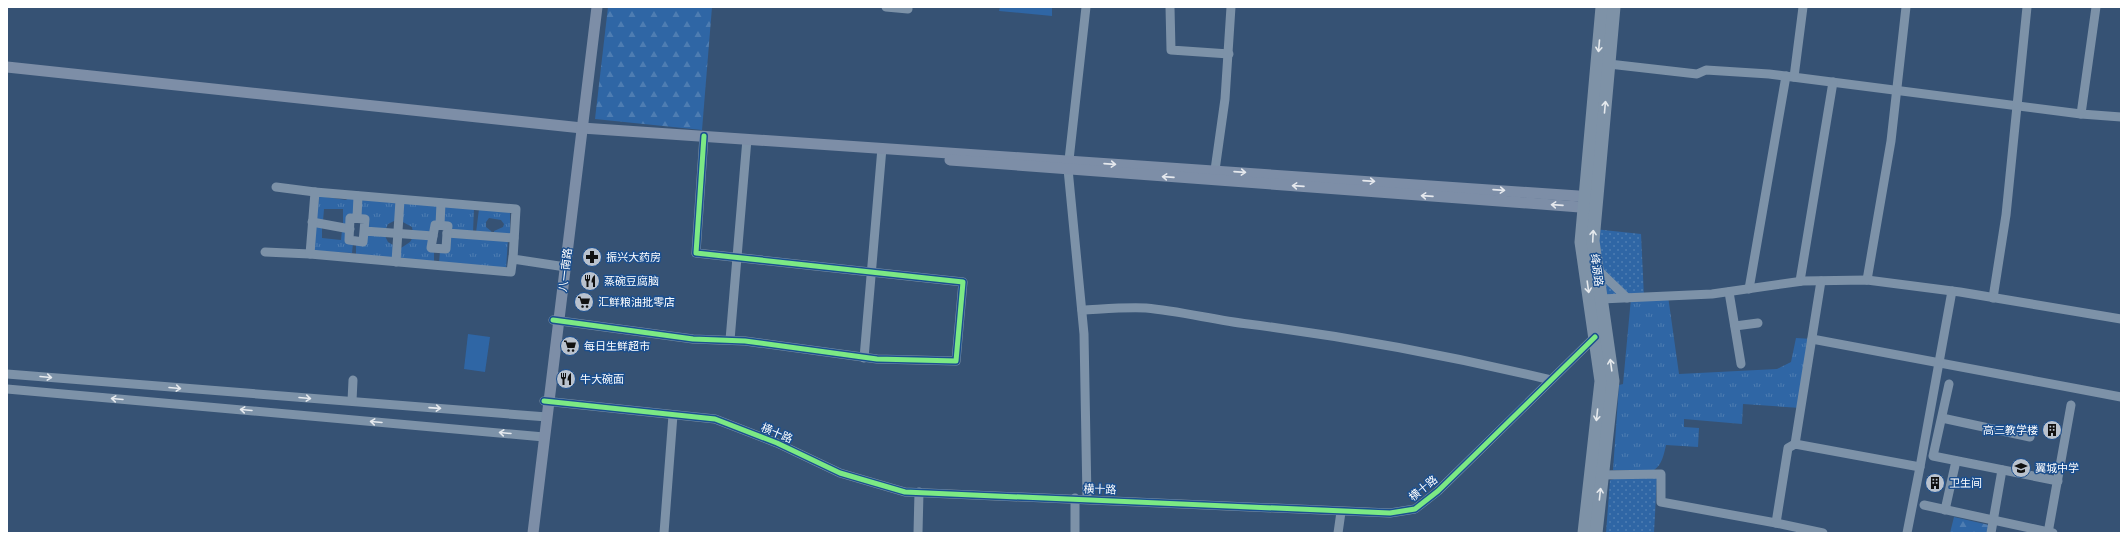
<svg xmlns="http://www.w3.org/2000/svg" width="2128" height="540" viewBox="0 0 2128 540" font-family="'Fira Sans','Noto Sans SC',sans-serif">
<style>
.grass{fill:url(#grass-tufts)}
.forest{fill:url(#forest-firs)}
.park{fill:url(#park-dots)}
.garden{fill:#2f66a5}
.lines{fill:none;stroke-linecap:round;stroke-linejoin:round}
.minor{stroke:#7d92a8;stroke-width:9}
.major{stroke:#7d8ea7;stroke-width:11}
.highway{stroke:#7e92a7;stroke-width:13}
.cycleway-casing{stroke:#1b4f8f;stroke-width:8}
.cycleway{stroke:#7ce984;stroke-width:5}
.oneway{stroke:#e5e9ed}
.oneway2{stroke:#e5e8ed}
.oneway3{stroke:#e5e9ee}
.labels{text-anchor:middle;stroke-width:3;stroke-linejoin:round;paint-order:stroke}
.poi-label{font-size:11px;fill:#fff;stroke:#1b4f8f;text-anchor:start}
.street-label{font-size:11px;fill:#fff;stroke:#1b4f8f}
</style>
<defs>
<pattern id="grass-tufts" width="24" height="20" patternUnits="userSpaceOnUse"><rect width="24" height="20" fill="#2f66a5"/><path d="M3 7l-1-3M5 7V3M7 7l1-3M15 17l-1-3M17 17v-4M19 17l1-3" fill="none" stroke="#4e7db2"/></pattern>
<pattern id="forest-firs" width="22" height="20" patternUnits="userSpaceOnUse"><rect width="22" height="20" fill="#2f66a5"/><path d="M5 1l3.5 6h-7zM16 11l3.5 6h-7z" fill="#4e7db2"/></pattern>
<pattern id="park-dots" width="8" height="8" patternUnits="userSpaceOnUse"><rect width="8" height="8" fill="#2f66a5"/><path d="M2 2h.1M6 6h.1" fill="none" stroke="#4e7db2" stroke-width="1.8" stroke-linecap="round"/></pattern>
</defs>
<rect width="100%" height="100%" fill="#365274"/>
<g class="grass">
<path d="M319 196 346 200 349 197 357 198 356 217 348 228 343 227V209H324L323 221 316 220Z"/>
<path d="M360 198 399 201 398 219 388 224 385 231 367 229 360 217Z"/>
<path d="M402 202 439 205 438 223 432 233H413L412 227 401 221Z"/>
<path d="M444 205 474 208 473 232 450 231 442 223Z"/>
<path d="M479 209 510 210V236L494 235V231L503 227 504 224 501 220 489 218 486 222V227L491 231 492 235 476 233Z"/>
<path d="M316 225 322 226V238L341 240 342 230 348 231 353 243 352 253 314 251Z"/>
<path d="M365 233 384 234 388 242 393 245 394 258 356 256V244Z"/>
<path d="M413 237 430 238 434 252V262L398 259 401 248 410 242Z"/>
<path d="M449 237 508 239 506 269 439 263 440 251Z"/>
<path d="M1668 296 1679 374 1777 369 1791 362 1796 338 1812 339 1801 408 1743 404 1742 424 1684 419V427L1699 428 1698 447 1666 445C1664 454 1662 465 1654 470H1613L1619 385 1623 384 1631 298Z"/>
</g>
<g class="forest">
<path d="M608 7H712L702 130 595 119Z"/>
<path d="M1954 517 1989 525 1987 533H1950Z"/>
</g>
<g class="park">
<path d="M1594 229 1641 234 1644 297 1601 299Z"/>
<path d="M1623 477H1657L1654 533H1606L1610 480Z"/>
</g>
<g class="garden">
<path d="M1000 7H1052V16L999 11Z"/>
<path d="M468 334 490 337 485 372 464 369Z"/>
</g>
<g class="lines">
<g class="minor">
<path d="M886 7 908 9V7"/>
<path d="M1086 7 1068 169 1084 334 1087 499"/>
<path d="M1170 7 1171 50 1229 54"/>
<path d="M2096 7 2081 114 2121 117"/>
<path d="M1609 64 1697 74 1706 70 1769 74 2081 114"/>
<path d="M1794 77 1803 7"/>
<path d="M1214 177 1225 99 1231 7"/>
<path d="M276 187 315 192"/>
<path d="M357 218 358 196"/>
<path d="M312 222 350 229"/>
<path d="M440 225 441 203"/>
<path d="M364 231 363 242 349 240 350 218 365 219 364 231 433 236 435 225 448 226 447 233 514 238"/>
<path d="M433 236 431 248 446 249 447 233"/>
<path d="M265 252 310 254"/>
<path d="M513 256 511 272 310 254 315 192 516 209 513 259 559 266 565 267"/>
<path d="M396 262 400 200"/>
<path d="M1597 269 1627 298"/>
<path d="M1867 280 1891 141 1906 7"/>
<path d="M1800 281 1833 82"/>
<path d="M1749 289 1786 76"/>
<path d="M1729 292 1741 364"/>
<path d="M1993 298 2006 215 2027 7"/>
<path d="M1601 299 1712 294 1803 281 1867 280 1960 292 2121 319"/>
<path d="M1082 310C1103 309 1125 307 1146 308 1180 311 1214 320 1248 324 1350 337 1451 356 1551 380"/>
<path d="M553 320 693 339 745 341 877 359 956 361 963 282 696 253 704 136"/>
<path d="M1735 326 1758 323"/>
<path d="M1812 339 2121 397"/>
<path d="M730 340 747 139"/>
<path d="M864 358 882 148"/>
<path d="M7 374 547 417"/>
<path d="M1949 384 1933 456 2058 481"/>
<path d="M7 389 544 437"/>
<path d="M352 401 353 380"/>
<path d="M544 401 715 419 777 443 840 473 905 492 1390 513 1415 509 1438 491 1595 337"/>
<path d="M1942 418 2030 437"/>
<path d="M1795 444 1821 281"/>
<path d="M1602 475 1661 474V502L1776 523 1788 448 1795 444 1920 467 1952 291"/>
<path d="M1075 498V533"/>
<path d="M1924 505 2053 533"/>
<path d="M1945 510 1956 461"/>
<path d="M1776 523 1823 533"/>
<path d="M664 533 673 415"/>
<path d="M918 533 919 492"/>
<path d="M1338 533 1341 512"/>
<path d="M1907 533 1920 467"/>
<path d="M1991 533 2002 470"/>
<path d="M2048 533 2071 405"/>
</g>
<g class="major">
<path d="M7 67 582 128 1593 197"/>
<path d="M950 160 1593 208"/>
<path d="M533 533 597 7"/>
</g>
<g class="highway">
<path d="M1584 533 1601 381 1581 242 1602 7"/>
<path d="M1596 533 1613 381 1593 241 1614 7"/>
</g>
<defs>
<g id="cycleway">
<path d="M553 320 693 339 745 341 877 359 956 361 963 282 696 253 704 136"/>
<path d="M544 401 715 419 777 443 840 473 905 492 1390 513 1415 509 1438 491 1595 337"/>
</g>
</defs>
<use href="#cycleway" class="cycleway-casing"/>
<use href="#cycleway" class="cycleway"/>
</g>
<defs><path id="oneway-shaft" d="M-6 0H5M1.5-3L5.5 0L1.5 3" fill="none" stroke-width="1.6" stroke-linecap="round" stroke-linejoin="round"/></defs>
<g class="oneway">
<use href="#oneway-shaft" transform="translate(1599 46) rotate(95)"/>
<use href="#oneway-shaft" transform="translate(1605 107) rotate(-85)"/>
<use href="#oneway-shaft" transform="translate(1593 236) rotate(-87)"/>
<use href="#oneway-shaft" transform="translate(1588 287) rotate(82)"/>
<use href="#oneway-shaft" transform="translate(1611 365) rotate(-98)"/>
<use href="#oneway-shaft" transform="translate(1597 415) rotate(96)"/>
<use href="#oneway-shaft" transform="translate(1600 494) rotate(-84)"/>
</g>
<g class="oneway2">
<use href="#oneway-shaft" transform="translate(1110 164) rotate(4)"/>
<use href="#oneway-shaft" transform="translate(1240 172) rotate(4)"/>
<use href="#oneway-shaft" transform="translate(1168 177) rotate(-176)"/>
<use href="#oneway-shaft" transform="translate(1369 181) rotate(4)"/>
<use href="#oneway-shaft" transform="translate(1298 186) rotate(-176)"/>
<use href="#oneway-shaft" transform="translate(1499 190) rotate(4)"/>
<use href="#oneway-shaft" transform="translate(1427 196) rotate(-176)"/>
<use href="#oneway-shaft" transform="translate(1557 205) rotate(-176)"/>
</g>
<g class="oneway3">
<use href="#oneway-shaft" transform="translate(46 377) rotate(5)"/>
<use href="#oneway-shaft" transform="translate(175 388) rotate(5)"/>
<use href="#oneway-shaft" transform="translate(305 398) rotate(5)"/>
<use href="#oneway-shaft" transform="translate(117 399) rotate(-175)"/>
<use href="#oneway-shaft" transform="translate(435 408) rotate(4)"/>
<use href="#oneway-shaft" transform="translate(246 410) rotate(-175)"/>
<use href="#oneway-shaft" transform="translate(376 422) rotate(-175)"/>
<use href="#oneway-shaft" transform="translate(505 433) rotate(-175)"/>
</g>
<defs>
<symbol id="pharmacy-disc" viewBox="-11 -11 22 22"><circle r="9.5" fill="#b9c2ce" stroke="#1b4f8f"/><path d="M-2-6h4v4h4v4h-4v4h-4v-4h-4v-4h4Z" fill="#111"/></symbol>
<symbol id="restaurant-disc" viewBox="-11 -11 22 22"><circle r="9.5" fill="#b9c2ce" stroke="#1b4f8f"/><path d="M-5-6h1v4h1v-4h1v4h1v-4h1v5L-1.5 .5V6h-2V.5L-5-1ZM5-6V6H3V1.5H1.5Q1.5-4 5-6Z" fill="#111"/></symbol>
<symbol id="supermarket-disc" viewBox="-11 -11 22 22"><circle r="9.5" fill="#b9c2ce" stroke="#1b4f8f"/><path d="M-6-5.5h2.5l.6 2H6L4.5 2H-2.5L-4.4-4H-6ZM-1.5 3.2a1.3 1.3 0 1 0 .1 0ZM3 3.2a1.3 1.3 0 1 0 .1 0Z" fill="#111"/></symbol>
<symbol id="building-disc" viewBox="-11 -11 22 22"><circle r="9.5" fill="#b9c2ce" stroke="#1b4f8f"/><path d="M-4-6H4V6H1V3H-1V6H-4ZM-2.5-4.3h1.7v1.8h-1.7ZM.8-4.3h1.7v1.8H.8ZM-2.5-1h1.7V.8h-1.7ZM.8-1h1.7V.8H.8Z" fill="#111"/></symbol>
<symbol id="school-disc" viewBox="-11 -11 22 22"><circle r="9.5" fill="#b9c2ce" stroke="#1b4f8f"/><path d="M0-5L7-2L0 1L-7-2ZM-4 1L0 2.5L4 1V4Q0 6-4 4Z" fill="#111"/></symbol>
</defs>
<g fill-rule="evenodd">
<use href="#pharmacy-disc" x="581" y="246" width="22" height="22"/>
<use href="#restaurant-disc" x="579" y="270" width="22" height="22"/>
<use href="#supermarket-disc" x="573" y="291" width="22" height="22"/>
<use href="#supermarket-disc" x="559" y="335" width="22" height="22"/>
<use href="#restaurant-disc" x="555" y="368" width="22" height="22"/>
<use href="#building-disc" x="2041" y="419" width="22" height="22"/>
<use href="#school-disc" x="2010" y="457" width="22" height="22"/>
<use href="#building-disc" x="1924" y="472" width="22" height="22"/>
</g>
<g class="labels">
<g class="poi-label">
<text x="606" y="261">振兴大药房</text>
<text x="604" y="285">蒸碗豆腐脑</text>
<text x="598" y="306">汇鲜粮油批零店</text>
<text x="584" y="350">每日生鲜超市</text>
<text x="580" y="383">牛大碗面</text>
<text x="2038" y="434" text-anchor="end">高三教学楼</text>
<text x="2035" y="472">翼城中学</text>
<text x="1949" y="487">卫生间</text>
</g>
<g class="street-label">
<text transform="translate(565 270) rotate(-83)" y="4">八一南路</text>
<text transform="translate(1597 270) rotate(82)" y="4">绛源路</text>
<text transform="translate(777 433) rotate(23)" y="4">横十路</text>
<text transform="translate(1423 488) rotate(-39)" y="4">横十路</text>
<text transform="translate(1100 489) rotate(2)" y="4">横十路</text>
</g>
</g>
<rect width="2128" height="540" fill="none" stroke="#ffffff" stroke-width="16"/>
</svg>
